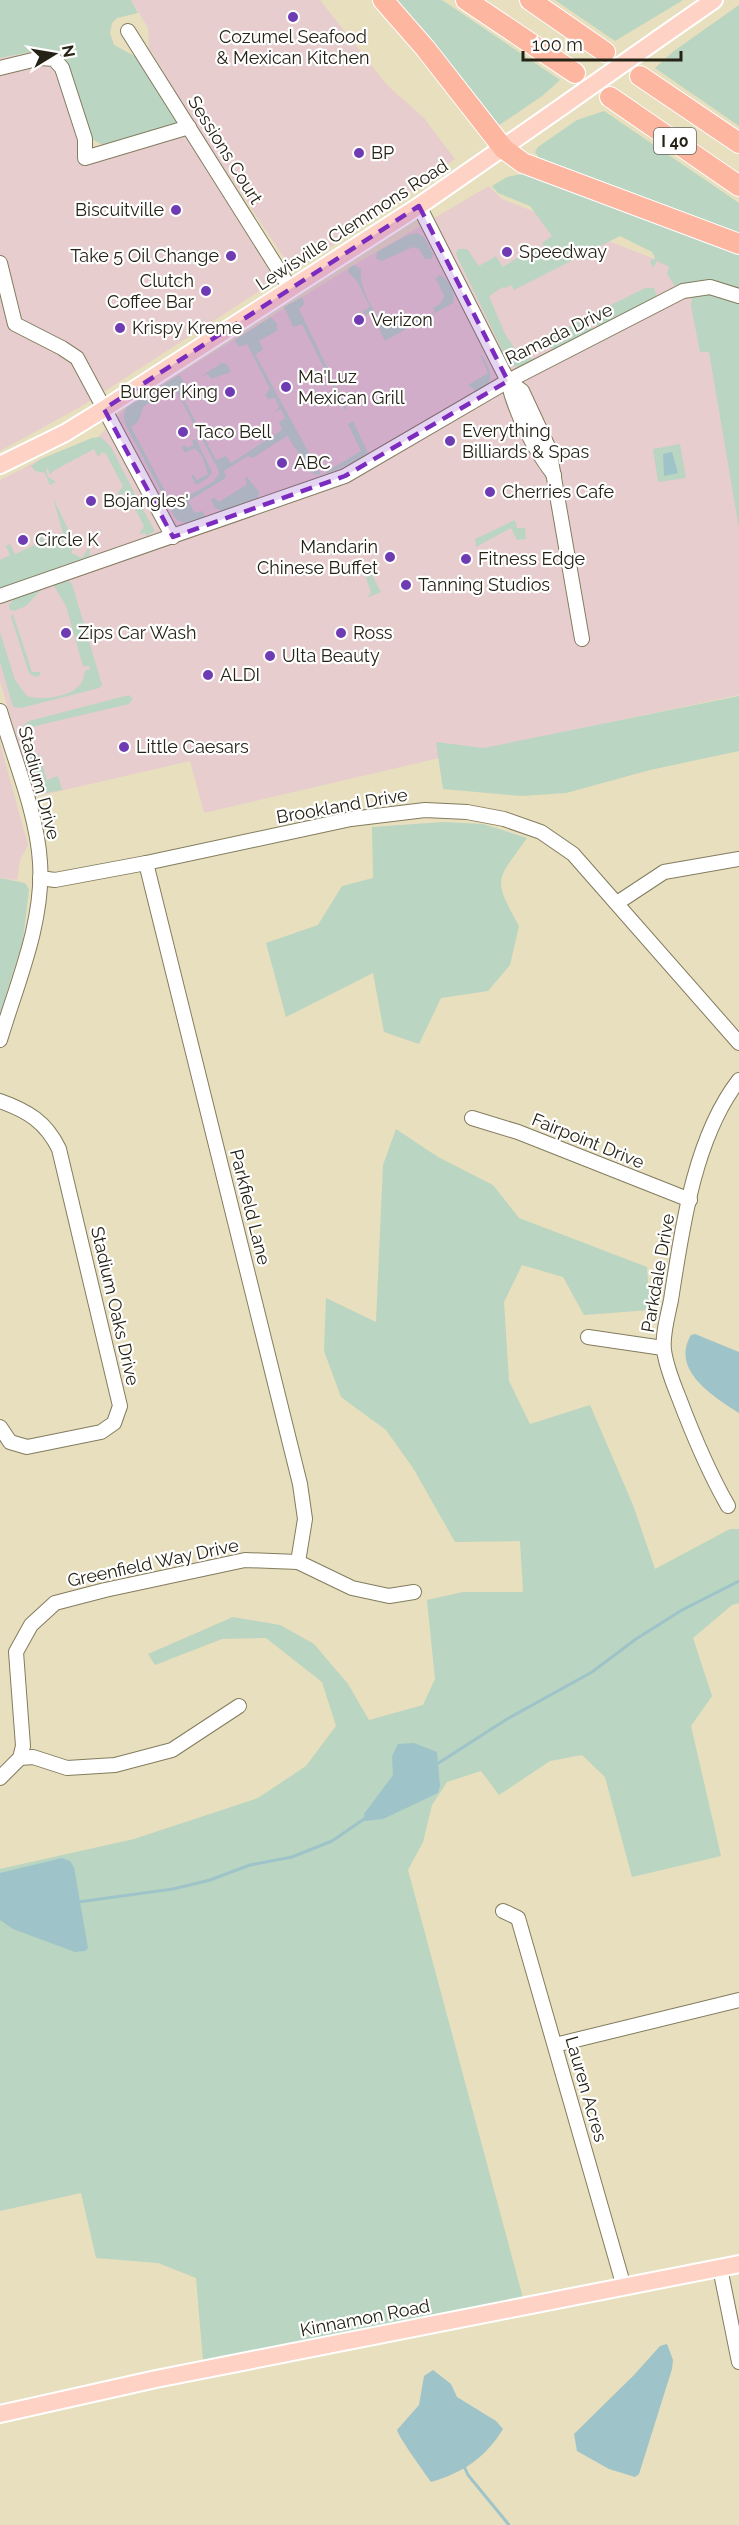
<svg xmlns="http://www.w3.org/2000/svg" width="739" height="2525" viewBox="0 0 739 2525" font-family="Raleway,sans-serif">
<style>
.commercial{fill:#e8cdce}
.green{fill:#bad5c1}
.water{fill:#9ec4c9}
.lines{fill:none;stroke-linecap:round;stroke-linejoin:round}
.stream{stroke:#9ec4c9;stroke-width:3}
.minor-casing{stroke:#837c5e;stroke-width:16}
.major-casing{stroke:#fff;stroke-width:20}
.highway-casing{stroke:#fff;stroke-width:22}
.minor{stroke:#fff;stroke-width:14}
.major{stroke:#fed3c6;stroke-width:16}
.highway{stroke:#fdb6a0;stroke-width:20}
.major-bridge-casing{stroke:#fff;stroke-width:20;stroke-linecap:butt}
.major-bridge{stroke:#fed3c6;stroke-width:16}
.marked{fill:#7b2cbf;fill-opacity:0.2;stroke:#7b2cbf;stroke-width:4.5;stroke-dasharray:12 8;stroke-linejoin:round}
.poi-dot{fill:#6e3bb2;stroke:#fff;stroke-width:2}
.labels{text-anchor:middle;stroke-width:4.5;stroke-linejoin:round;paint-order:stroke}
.shield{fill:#fff;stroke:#66645c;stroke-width:1.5}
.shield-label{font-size:16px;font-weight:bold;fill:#252216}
.poi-label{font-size:18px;fill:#252216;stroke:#fff;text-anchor:start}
.street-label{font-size:18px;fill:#252216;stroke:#fff}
</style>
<rect width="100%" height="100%" fill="#e7dfbe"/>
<g class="commercial">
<path d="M131 0H320L387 85 424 118 455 159 383 212 305 264 299 267 288 264 187 112 149 48 148 28Z"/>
<path d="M43 51 54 55 90 162 179 137 184 136 188 138 272 275V283L82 406 0 451V58Z"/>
<path d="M489 186 502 199 675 267 699 296 739 511V695L435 759 204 813 190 761 34 797 0 681V480L41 459 95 440 129 405 349 268Z"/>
<path d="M0 743 28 845 20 860 17 880 0 878Z"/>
</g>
<g class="green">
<path d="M0 0H131L138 13 117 18 112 23 110 33 114 45 140 59 177 121 175 125 110 146 103 145 92 139 48 52H31L0 58Z"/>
<path d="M392 0H442L560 80 542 96 498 126Z"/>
<path d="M555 0H683L615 41Z"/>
<path d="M739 5V126L655 68 674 51Z"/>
<path d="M604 111 739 203V234L541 161 535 152 538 147 577 120Z"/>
<path d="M528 173 739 251V291L676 288 667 274 669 267 657 261 653 268 650 261 655 258 652 252 620 236 514 290 511 285 506 288 503 287 489 296 505 334 517 352 526 350 531 357 532 364 523 368 512 366 506 358 456 254 458 249H467L479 266 496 256 503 267 533 248 537 253 545 248 542 243 552 236 530 206 498 193 492 186 507 177Z"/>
<path d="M417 233 424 237 433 254 432 259H425L419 249 413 247 382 261 376 258 377 252 408 235Z"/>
<path d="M354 265 361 269C358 285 375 319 389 327L408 323 418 318 420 320 435 312 433 308 440 304 444 296 436 279 438 275C449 277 456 293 453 303L385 341 371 312 365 315 363 311 370 307 357 281 348 272 349 268Z"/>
<path d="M645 288H654L657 297 598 329 591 315Z"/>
<path d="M704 293 739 301V528L709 352H700L691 306 692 295Z"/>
<path d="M302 297 305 304 299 309 347 409 345 410 302 324 293 327 284 307Z"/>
<path d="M271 317 277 324V331L259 341 263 350 255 354 321 475 361 451 348 424 353 421 368 453C357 460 323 480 312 473L287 436 253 458 248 456 224 471 226 476 224 479 188 501 195 513 203 511 205 517C189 525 175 527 170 506L213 482 219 474 218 469 174 387 144 406 138 422 131 427 165 491H161L125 424 124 416 126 408 179 375 187 386 180 392 216 460 226 456 231 463 282 430 279 422 285 418 281 409 275 412 279 407 275 398 268 399 265 395 270 389 247 344 239 347 235 341 236 339Z"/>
<path d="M586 318 594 331 554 351 546 344 545 340 547 338Z"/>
<path d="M480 355H482C491 372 497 384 476 391L468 385 488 373Z"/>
<path d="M222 363 227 364 231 372 211 379 208 374 200 377Z"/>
<path d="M101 437 111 447 139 502 133 505 128 495 124 493 119 497 118 493 123 486 106 454 102 452 98 457 94 449 53 471 50 475 48 469H46L48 477 56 482 50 485 45 473 35 471 31 466 41 459 92 438Z"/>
<path d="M196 439 212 472 208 478 196 485 191 475 184 478 193 474 197 480 208 474 202 456 195 448 185 453 182 447 185 445 187 448 194 445 192 441Z"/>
<path d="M680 444 686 478 658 482 653 449Z"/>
<path d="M246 476 259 492 258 499 223 511 215 508 211 499 215 498 219 502 247 484 245 479Z"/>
<path d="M53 498 70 533 77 538 71 553 82 558 89 547 90 556 74 562 75 565 0 590V560L10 555 6 546 10 544 15 554 39 543 36 535 40 533 44 541 63 533Z"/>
<path d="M140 504 155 531 147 536 145 533 139 534 144 526 134 507Z"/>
<path d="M515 520 517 528H525L526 539 517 540 511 528 476 547 475 539Z"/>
<path d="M367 566 381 592 366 598 371 593 363 568Z"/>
<path d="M69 581 72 584 102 685 99 688 21 708 13 707 0 662V632L15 680 27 696C41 701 70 697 80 685 83 681 84 676 85 671L90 669 89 666H83L66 606 54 586V584Z"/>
<path d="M41 590 26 606 14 611 10 610 9 605 14 599Z"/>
<path d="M13 614 32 672H41L38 677 31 675 28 670 11 617Z"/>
<path d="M129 695 133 699 129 704 31 727 32 735 22 737 20 729 29 721Z"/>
<path d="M739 696V751L650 770 566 793 522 796 443 789 436 742 484 748Z"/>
<path d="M33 753 39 754 47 780 58 776 62 790 40 794 29 757Z"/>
<path d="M443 822 483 824 527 838C496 882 492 877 519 926L510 965 488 991 441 998 419 1044 384 1032 373 973 286 1017 266 943 318 925 342 886 373 878 372 827Z"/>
<path d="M0 878 25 883 29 889 23 940 0 1014Z"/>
<path d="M396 1129 438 1157 493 1185 519 1218 647 1267 650 1310 584 1315 563 1277 522 1265 504 1302 509 1381 530 1424 590 1405 633 1505 655 1569 730 1529H739V1603L732 1605 693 1638 712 1696 691 1726 721 1856 632 1877 605 1777 582 1755 550 1761 499 1795 481 1771 447 1782 432 1805 423 1842 408 1870 523 2298 203 2361 196 2278 158 2263 96 2258 81 2193 0 2211V1869L134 1839 258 1798 306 1766 336 1726 322 1682 266 1638 222 1639 155 1665 148 1654 233 1617 280 1625 314 1644 348 1684 369 1720 423 1705 435 1679 427 1600 463 1592H523L520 1541 455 1542 413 1468 386 1430 341 1397 324 1351 326 1298 376 1322 383 1165Z"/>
</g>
<g class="water">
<path d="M672 452 678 473 664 476 663 454Z"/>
<path d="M695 1334 739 1352V1413C714 1397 670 1370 691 1335Z"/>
<path d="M414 1743 437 1752 440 1786 438 1793 383 1819 365 1821 364 1814 393 1775 392 1756 398 1744Z"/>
<path d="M62 1858 70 1861 74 1867 88 1948 85 1951 75 1952 13 1929 0 1920V1873Z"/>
<path d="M667 2344 673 2360 672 2369 639 2474 635 2477 609 2469 577 2451 574 2434 634 2375 660 2346Z"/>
<path d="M433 2370 451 2384 457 2397 496 2421 503 2429C486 2457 463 2473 431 2482 424 2472 399 2438 397 2430L419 2405 424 2376Z"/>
</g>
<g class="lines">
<g class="stream">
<path d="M437 1764 507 1719 592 1672 636 1639 682 1610 739 1581"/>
<path d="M78 1902 173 1889 210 1880 250 1865 292 1857 332 1841 367 1817"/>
<path d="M464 2466 468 2475 509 2525"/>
</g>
<defs>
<g id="minor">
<path d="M128 31 290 288"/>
<path d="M0 68 41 58 54 59 62 68 85 139V158L189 127"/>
<path d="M419 206 508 381C515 413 534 449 554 475"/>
<path d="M0 263 15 324 62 348 77 358 173 537"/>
<path d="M508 381 522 391 549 449 582 639"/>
<path d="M0 596 345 476 508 381 683 291 710 287 739 296"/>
<path d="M0 711C14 759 37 813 40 862 44 922 17 983 0 1040"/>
<path d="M146 863 300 1484 305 1519 298 1562"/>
<path d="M40 878 55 880 146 863 351 819 425 810 467 812 504 819 541 832 573 854 739 1043"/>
<path d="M617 903 664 872 739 859"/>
<path d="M0 1101C28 1111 46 1122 59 1149L120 1406 114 1423 101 1432 27 1447 10 1442 0 1427"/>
<path d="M472 1118 518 1132 690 1200"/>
<path d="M588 1337 663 1348"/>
<path d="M728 1506C708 1471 693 1435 679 1398 673 1383 666 1366 664 1350 662 1335 668 1315 671 1300 682 1229 694 1138 739 1080"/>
<path d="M20 1758 33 1757 67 1768 115 1765 172 1750 239 1706"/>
<path d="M0 1778 20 1758 23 1746 16 1652 31 1625 55 1603 105 1590 245 1560 298 1562 352 1588 389 1596 414 1592"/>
<path d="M503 1911 518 1918 624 2287"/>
<path d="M555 2045 739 2000"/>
<path d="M720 2268 739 2362"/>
</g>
<g id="major">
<path d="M658 39 714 0"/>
<path d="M0 465 65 433 104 409 419 206 560 108"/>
<path d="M0 2414 156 2379 739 2264"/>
</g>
<g id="highway">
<path d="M383 0 425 48 504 149 523 163 739 244"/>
<path d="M466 0 575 73"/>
<path d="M530 0 605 52"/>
<path d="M640 76 739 143"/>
<path d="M610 97 739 186"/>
</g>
</defs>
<use href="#minor" class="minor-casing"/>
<use href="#major" class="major-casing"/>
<use href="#highway" class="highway-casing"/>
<use href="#minor" class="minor"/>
<use href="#major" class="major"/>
<use href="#highway" class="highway"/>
<defs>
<path id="major-bridge" d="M560 108 658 39"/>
</defs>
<use href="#major-bridge" class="major-bridge-casing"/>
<use href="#major-bridge" class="major-bridge"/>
</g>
<path class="marked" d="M419 206 508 381 345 476 173 537 104 409Z"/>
<g class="poi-dot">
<circle cx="293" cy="17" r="6"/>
<circle cx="359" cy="153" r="6"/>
<circle cx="176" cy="210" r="6"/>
<circle cx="507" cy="252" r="6"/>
<circle cx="231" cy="256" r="6"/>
<circle cx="206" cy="291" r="6"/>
<circle cx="359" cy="320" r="6"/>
<circle cx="120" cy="328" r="6"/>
<circle cx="286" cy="387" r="6"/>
<circle cx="230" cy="392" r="6"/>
<circle cx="183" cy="432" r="6"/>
<circle cx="450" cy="441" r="6"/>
<circle cx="282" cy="463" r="6"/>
<circle cx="490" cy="492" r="6"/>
<circle cx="91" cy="501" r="6"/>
<circle cx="23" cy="540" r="6"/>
<circle cx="390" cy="557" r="6"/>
<circle cx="466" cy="559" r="6"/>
<circle cx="406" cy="585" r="6"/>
<circle cx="66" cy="633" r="6"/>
<circle cx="341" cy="633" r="6"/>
<circle cx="270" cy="656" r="6"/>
<circle cx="208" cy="675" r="6"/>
<circle cx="124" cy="747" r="6"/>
</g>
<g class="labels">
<rect class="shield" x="654" y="128" width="42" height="26" rx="4.5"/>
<g class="shield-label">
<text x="675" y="147">I 40</text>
</g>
<g class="poi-label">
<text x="293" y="43" text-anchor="middle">Cozumel Seafood<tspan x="293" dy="21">&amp; Mexican Kitchen</tspan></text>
<text x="371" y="159">BP</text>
<text x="164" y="216" text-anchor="end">Biscuitville</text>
<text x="519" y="258">Speedway</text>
<text x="219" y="262" text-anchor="end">Take 5 Oil Change</text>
<text x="194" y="287" text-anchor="end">Clutch<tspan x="194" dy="21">Coffee Bar</tspan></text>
<text x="371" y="326">Verizon</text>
<text x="132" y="334">Krispy Kreme</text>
<text x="298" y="383">Ma'Luz<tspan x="298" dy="21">Mexican Grill</tspan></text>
<text x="218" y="398" text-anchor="end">Burger King</text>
<text x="462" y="437">Everything<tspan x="462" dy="21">Billiards &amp; Spas</tspan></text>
<text x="195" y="438">Taco Bell</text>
<text x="294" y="469">ABC</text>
<text x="502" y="498">Cherries Cafe</text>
<text x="103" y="507">Bojangles'</text>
<text x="35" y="546">Circle K</text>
<text x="378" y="553" text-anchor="end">Mandarin<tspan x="378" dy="21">Chinese Buffet</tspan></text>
<text x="478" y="565">Fitness Edge</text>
<text x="418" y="591">Tanning Studios</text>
<text x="78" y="639">Zips Car Wash</text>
<text x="353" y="639">Ross</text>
<text x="282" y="662">Ulta Beauty</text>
<text x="220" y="681">ALDI</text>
<text x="136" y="753">Little Caesars</text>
</g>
<g class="street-label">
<text transform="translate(225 150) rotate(58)" y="6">Sessions Court</text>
<text transform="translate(352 225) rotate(-33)" y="6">Lewisville Clemmons Road</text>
<text transform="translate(559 334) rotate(-26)" y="6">Ramada Drive</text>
<text transform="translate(39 783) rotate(75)" y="6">Stadium Drive</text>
<text transform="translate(342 806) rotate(-10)" y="6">Brookland Drive</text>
<text transform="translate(588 1141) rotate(22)" y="6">Fairpoint Drive</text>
<text transform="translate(250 1207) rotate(76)" y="6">Parkfield Lane</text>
<text transform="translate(658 1273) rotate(-80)" y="6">Parkdale Drive</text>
<text transform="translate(115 1306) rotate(77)" y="6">Stadium Oaks Drive</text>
<text transform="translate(153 1563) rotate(-12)" y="6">Greenfield Way Drive</text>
<text transform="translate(586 2089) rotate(74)" y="6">Lauren Acres</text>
<text transform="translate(365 2318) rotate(-11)" y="6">Kinnamon Road</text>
</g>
</g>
<g transform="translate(54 54) rotate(79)" stroke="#ffffff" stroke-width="4.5" paint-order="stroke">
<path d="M0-4.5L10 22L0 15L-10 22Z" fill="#252216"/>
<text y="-9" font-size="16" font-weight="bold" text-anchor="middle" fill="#252216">N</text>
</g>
<path d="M523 51v9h158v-9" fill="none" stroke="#252216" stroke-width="3"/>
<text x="532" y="51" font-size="18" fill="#252216" stroke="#ffffff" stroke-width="4.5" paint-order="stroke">100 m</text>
</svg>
